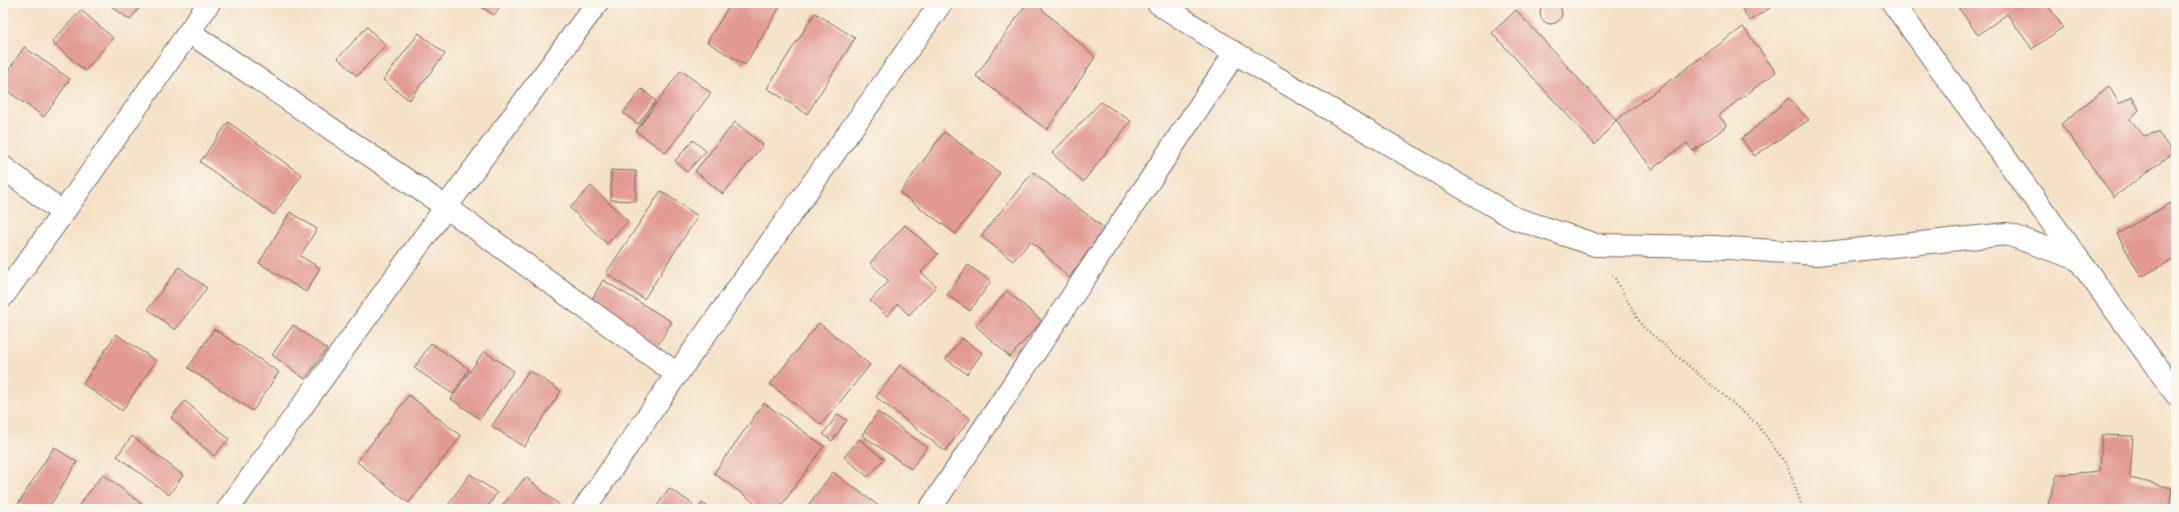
<svg xmlns="http://www.w3.org/2000/svg" width="2179" height="512" viewBox="0 0 2179 512" font-family="Delius,sans-serif">
<style>
.building{fill:#e19992}
.lines{fill:none;stroke-linecap:round;stroke-linejoin:round}
.street-casing{stroke:#726b62;stroke-width:24}
.path{stroke:#726b62;stroke-width:2.5;stroke-dasharray:1 3;stroke-linecap:butt}
.street{stroke:#fff;stroke-width:22}
</style>
<rect width="100%" height="100%" fill="#fbf7ec"/>
<filter id="ink" filterUnits="userSpaceOnUse"><feTurbulence type="fractalNoise" baseFrequency=".025" numOctaves="2"/><feDisplacementMap in="SourceGraphic" scale="8" xChannelSelector="R" yChannelSelector="G"/><feConvolveMatrix kernelMatrix="1 2 1 2 8 2 1 2 1" color-interpolation-filters="sRGB"/></filter>
<filter id="wash" filterUnits="userSpaceOnUse"><feTurbulence type="fractalNoise" baseFrequency=".012" numOctaves="4" result="noise"/><feDisplacementMap in="SourceGraphic" scale="16" xChannelSelector="R" yChannelSelector="G"/><feGaussianBlur stdDeviation="0.9" result="paint"/><feColorMatrix in="noise" values="0 0 0 0 0 0 0 0 0 0 0 0 0 0 0 0 0 1.4 0 .05"/><feComposite in="paint" operator="in"/></filter>
<g filter="url(#wash)">
<rect width="100%" height="100%" fill="#f5e1c7"/>
<g id="blocks">
<g class="building">
<circle cx="1551" cy="13" r="11"/>
<path d="M107 3H143L130 20Z"/>
<path d="M475 3H502L494 15Z"/>
<path d="M731 3H782L745 65 707 42Z"/>
<path d="M1027 3H1035L1095 57 1047 130 976 76Z"/>
<path d="M1738 3H1777L1750 21Z"/>
<path d="M1955 3H2046L2063 27 2032 49 2007 14 1978 35Z"/>
<path d="M81 10 113 38 85 71 52 42Z"/>
<path d="M1516 10 1616 120 1595 145 1492 33Z"/>
<path d="M815 13 855 38 807 114 767 88Z"/>
<path d="M367 27 386 45 357 76 338 58Z"/>
<path d="M1743 27 1776 72 1719 115 1727 126 1693 151 1687 143 1652 169 1616 120Z"/>
<path d="M419 33 445 54 409 100 383 80Z"/>
<path d="M24 47 70 79 44 117 3 88V79Z"/>
<path d="M681 70 711 93 666 153 636 131Z"/>
<path d="M2109 86 2119 104 2132 96 2139 110 2130 119 2144 136 2158 132 2173 153 2114 197 2061 124Z"/>
<path d="M642 89 656 101 638 124 623 113Z"/>
<path d="M1789 98 1809 120 1754 156 1742 139Z"/>
<path d="M1101 102 1131 121 1083 182 1052 153Z"/>
<path d="M228 122 302 175 274 215 200 162Z"/>
<path d="M735 122 763 145 723 194 695 171Z"/>
<path d="M944 132 1000 173 956 234 900 193Z"/>
<path d="M693 140 706 151 687 172 675 161Z"/>
<path d="M611 170 636 171V201L611 200Z"/>
<path d="M1033 172 1104 228 1069 278 1031 241 1013 261 981 236Z"/>
<path d="M591 186 628 221 607 244 570 208Z"/>
<path d="M661 191 698 216 644 299 606 273Z"/>
<path d="M2176 200V258L2141 277 2117 234Z"/>
<path d="M290 212 317 229 300 256 320 268 306 292 259 263Z"/>
<path d="M905 225 938 254 921 272 936 286 909 315 898 304 887 316 870 301 889 281 870 263Z"/>
<path d="M968 265 991 281 970 311 947 295Z"/>
<path d="M179 267 207 288 175 330 148 309Z"/>
<path d="M603 280 672 322 657 346 589 305Z"/>
<path d="M1007 291 1042 321 1010 357 976 326Z"/>
<path d="M819 323 870 365 821 425 770 384Z"/>
<path d="M293 325 327 349 305 379 272 355Z"/>
<path d="M214 329 279 372 253 411 188 368Z"/>
<path d="M116 334 156 361 122 411 83 384Z"/>
<path d="M962 338 982 353 967 374 946 359Z"/>
<path d="M431 343 469 369 453 394 414 368Z"/>
<path d="M484 351 514 371 480 419 451 399Z"/>
<path d="M900 365 970 419 945 451 876 397Z"/>
<path d="M529 370 561 391 524 447 492 426Z"/>
<path d="M409 395 461 436 409 503 357 462Z"/>
<path d="M185 401 229 439 214 456 171 418Z"/>
<path d="M764 403 824 446 779 509H763L714 473Z"/>
<path d="M878 412 927 447 911 469 862 435Z"/>
<path d="M838 414 847 420 832 441 823 434Z"/>
<path d="M2102 435 2133 436 2130 478 2172 488 2169 509H2093L2048 504 2057 475 2100 471Z"/>
<path d="M132 436 183 475 169 495 117 456Z"/>
<path d="M859 439 884 459 868 477 844 457Z"/>
<path d="M54 447 77 462 48 509H26L18 504Z"/>
<path d="M833 472 880 507 878 509H805Z"/>
<path d="M103 474 148 509H76Z"/>
<path d="M470 474 497 493 486 509H445Z"/>
<path d="M526 477 564 509H499Z"/>
<path d="M669 488 693 504 689 509H655Z"/>
<path d="M702 503 711 509H699Z"/>
</g>
</g>
</g>
<g filter="url(#ink)">
<use href="#blocks" fill-opacity="0" stroke="#726b62" stroke-width="1"/>
<g class="lines">
<defs>
<g id="street">
<path d="M1158 3 1235 53 1514 218 1596 245 1714 247 1816 254 2007 234 2078 259"/>
<path d="M1893 3 2176 394"/>
<path d="M189 32 446 207 677 374"/>
<path d="M3 167 63 213"/>
<path d="M3 296 63 213 209 3"/>
<path d="M228 509 446 207 597 3"/>
<path d="M584 509 677 374 941 3"/>
<path d="M930 509 1235 53"/>
</g>
</defs>
<use href="#street" class="street-casing"/>
<path class="path" d="M1613 275 1642 326 1757 424 1787 465 1803 509"/>
<use href="#street" class="street"/>
</g>
</g>
<rect width="2179" height="512" fill="none" stroke="#fbf7ec" stroke-width="16"/>
</svg>
